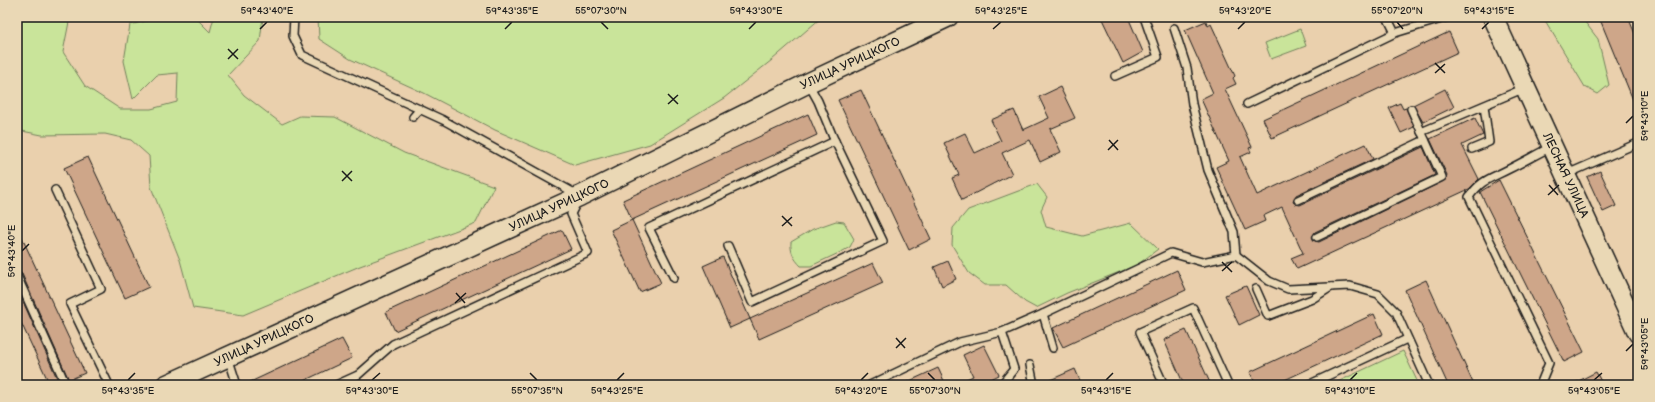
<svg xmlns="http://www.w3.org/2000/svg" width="1655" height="402" viewBox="0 0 1655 402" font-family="'Balsamiq Sans',sans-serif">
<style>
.green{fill:#c9e49a;stroke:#72805b}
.building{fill:#cea689;stroke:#1c1c1c}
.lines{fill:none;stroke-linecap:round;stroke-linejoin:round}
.lane-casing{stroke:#1c1c1c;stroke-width:10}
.secondary-casing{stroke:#1c1c1c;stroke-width:22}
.lane{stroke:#ead8b5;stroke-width:7}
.secondary{stroke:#ead8b5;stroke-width:19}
.ticks{fill:none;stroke:#1c1c1c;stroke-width:1.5}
.labels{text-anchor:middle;stroke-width:3;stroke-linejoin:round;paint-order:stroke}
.street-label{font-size:12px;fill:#1c1c1c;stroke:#ead8b5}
.neatline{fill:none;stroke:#1c1c1c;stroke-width:1.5}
.ticks-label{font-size:10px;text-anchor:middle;fill:#1c1c1c}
</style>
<rect width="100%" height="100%" fill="#ead0ad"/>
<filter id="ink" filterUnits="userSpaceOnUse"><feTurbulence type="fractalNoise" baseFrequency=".025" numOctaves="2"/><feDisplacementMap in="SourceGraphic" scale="8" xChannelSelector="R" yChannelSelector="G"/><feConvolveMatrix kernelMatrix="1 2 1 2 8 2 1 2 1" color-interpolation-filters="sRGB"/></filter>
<g filter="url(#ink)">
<g class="green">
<path d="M17 17H70L63 52 85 86 120 109H151L177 102 178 73 157 75 133 99 124 61 130 25 162 17H195L210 32 214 17H263L260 41 228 75 244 95 282 124 300 116 335 117 404 153 494 186 476 223 360 266 243 315 193 308 180 260 151 187 149 156 131 140 105 134 42 135 17 130Z"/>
<path d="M318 17H822L772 60 724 98 650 144 575 165 495 130 424 93 350 59 319 39Z"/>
<path d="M1543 17H1581L1598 39 1609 85 1598 94 1585 87Z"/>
<path d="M1300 29 1306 46 1271 59 1265 43Z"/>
<path d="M1037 184 1047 197 1041 210 1046 227 1082 236 1131 223 1158 249 1137 265 1067 293 1036 308 1025 302 1006 285H985L969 273 952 245 953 228 968 210Z"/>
<path d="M836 221 844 222 854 239 850 247 843 251 811 266H801C794 259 790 252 791 242L813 229Z"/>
<path d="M1403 351 1419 385H1331Z"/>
</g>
<g class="building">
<path d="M1101 17H1128L1143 52 1123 63Z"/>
<path d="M1599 17H1628L1638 41V112Z"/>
<path d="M1206 21 1208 26 1211 24 1235 76 1233 78 1236 84 1225 89 1252 147 1249 148 1251 152 1240 157 1257 195 1366 144 1373 159 1296 195 1293 202 1296 204 1300 205 1423 147 1435 175 1315 232 1312 237 1315 241 1319 242 1444 181 1447 175 1430 139 1475 118 1483 135 1462 145 1479 179 1469 189 1297 269 1291 258 1303 253 1282 207 1263 216 1265 221 1245 230 1216 167 1229 161 1201 99 1213 93 1185 30Z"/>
<path d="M1449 32 1458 52 1272 138 1263 119Z"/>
<path d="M1060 87 1075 118 1050 129 1061 152 1040 162 1030 140 1002 153 1012 174 962 200 952 178 959 175 944 143 965 133 975 153 1001 141 991 120 1014 110 1023 130 1049 118 1039 97Z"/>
<path d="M1445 89 1454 107 1423 122 1413 105Z"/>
<path d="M861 90 931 239 909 250 838 100Z"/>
<path d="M1400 103 1403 109 1406 108 1414 127 1401 133 1389 108Z"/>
<path d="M808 114 817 135 632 220 623 200Z"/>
<path d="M88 157 149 287 125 298 64 168Z"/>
<path d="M1600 171 1616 206 1603 212 1587 177Z"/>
<path d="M1499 180 1584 352 1564 362 1480 192Z"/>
<path d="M632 220 661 283 640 292 611 230Z"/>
<path d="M17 227 85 373 69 380 22 274 17 271Z"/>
<path d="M562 230 571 249 395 331 386 312Z"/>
<path d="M723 257 750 319 730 328 703 266Z"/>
<path d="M948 261 956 279 942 286 934 267Z"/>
<path d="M873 263 883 283 759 339 750 319Z"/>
<path d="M1177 270 1186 290 1063 347 1053 328Z"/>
<path d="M1426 280 1474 385H1448L1405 290Z"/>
<path d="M1246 286 1259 315 1239 325 1225 295Z"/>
<path d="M17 288 60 385H50L17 314Z"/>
<path d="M1374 314 1383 334 1274 385H1256L1250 372Z"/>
<path d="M1186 330 1211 385H1184L1164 340Z"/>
<path d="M342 339 352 358 295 385H244Z"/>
<path d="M984 345 999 375 979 385H954L973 376 963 355Z"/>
<path d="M938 368 946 385H901Z"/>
<path d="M1075 369 1082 385H1039Z"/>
<path d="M1596 372 1603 385H1571Z"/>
</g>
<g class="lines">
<defs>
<g id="lane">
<path d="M294 17 293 36 302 55 443 120 580 196 571 214 588 253 393 344 358 375 336 385"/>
<path d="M1387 17 1395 33"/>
<path d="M1174 28 1187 68 1192 104 1208 170 1234 232 1236 255"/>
<path d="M1115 76 1158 57 1144 17"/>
<path d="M1247 104 1395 33 1448 17"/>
<path d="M413 117 420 109"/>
<path d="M1421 132 1525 88"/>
<path d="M1472 149 1489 142 1484 106"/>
<path d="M1567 174 1638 143"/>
<path d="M55 190 101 289 70 304 109 385"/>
<path d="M1298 200 1425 140"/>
<path d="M1317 237 1442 177 1411 109"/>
<path d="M728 246 752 302 883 241 833 137 818 101 808 83"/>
<path d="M17 276 66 385"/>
<path d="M674 278 649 228 835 141"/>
<path d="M1256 289 1268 316 1312 299 1331 287"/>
<path d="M1053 348 1043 314 1171 253 1202 262 1236 255 1269 281 1288 289 1350 286 1378 294 1396 312 1429 385"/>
<path d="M228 357 237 385"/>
<path d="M1030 365 1034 385"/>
<path d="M870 385 960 342 1002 332 1043 314"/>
<path d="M1001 385 1014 369 1002 332"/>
<path d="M1164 385 1140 332 1193 308 1228 385"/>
<path d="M1308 385 1407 339"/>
<path d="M1540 385 1549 363 1469 197C1482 179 1490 179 1509 169 1523 162 1537 154 1551 147"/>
</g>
<g id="secondary">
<path d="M1493 17 1638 333"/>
<path d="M166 385 580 196 808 83 948 17"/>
</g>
</defs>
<use href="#lane" class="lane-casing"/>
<use href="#secondary" class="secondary-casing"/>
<use href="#lane" class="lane"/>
<use href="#secondary" class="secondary"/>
</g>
</g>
<path class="ticks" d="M601 22 608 29M1397 22 1403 29M260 29 267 22M505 29 512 22M749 29 756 22M993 29 1001 22M1238 29 1245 22M1482 29 1489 22M228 49 238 59M228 59 238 49M1435 63 1445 73M1435 73 1445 64M668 94 678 104M668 104 678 95M1626 123 1633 116M1109 140 1118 150M1108 150 1118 140M342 171 352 181M342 181 352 171M1549 185 1558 195M1548 195 1559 185M782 216 792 226M782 226 792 217M22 251 29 244M1222 262 1232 272M1222 271 1232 262M456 293 465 303M455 303 466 293M896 338 905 348M896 348 906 338M1626 351 1633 344M530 373 537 380M928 373 935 380M128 380 135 373M372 380 380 373M617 380 624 373M861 380 868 373M1106 380 1113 373M1350 380 1357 373M1594 380 1602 373"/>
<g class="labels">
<g class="street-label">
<text transform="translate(850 63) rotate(-25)" y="4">УЛИЦА УРИЦКОГО</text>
<text transform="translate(1566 175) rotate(65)" y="4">ЛЕСНАЯ УЛИЦА</text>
<text transform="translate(559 205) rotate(-25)" y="4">УЛИЦА УРИЦКОГО</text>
<text transform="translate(264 340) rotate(-25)" y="4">УЛИЦА УРИЦКОГО</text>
</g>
</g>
<rect width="1655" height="402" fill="none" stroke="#ead8b5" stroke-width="44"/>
<rect x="22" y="22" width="1611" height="358" class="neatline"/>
<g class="ticks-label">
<text x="267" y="14">59°43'40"E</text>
<text x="512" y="14">59°43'35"E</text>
<text x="601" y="14">55°07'30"N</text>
<text x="756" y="14">59°43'30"E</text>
<text x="1001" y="14">59°43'25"E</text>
<text x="1245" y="14">59°43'20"E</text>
<text x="1397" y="14">55°07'20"N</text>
<text x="1489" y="14">59°43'15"E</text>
<text transform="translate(1644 116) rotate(-90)" y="4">59°43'10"E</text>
<text transform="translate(11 251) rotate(-90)" y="4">59°43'40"E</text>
<text transform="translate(1644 344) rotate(-90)" y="4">59°43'05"E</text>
<text x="128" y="394">59°43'35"E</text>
<text x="372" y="394">59°43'30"E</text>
<text x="537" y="394">55°07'35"N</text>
<text x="617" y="394">59°43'25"E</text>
<text x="861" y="394">59°43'20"E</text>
<text x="935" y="394">55°07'30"N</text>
<text x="1106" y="394">59°43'15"E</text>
<text x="1350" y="394">59°43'10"E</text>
<text x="1594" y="394">59°43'05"E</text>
</g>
</svg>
